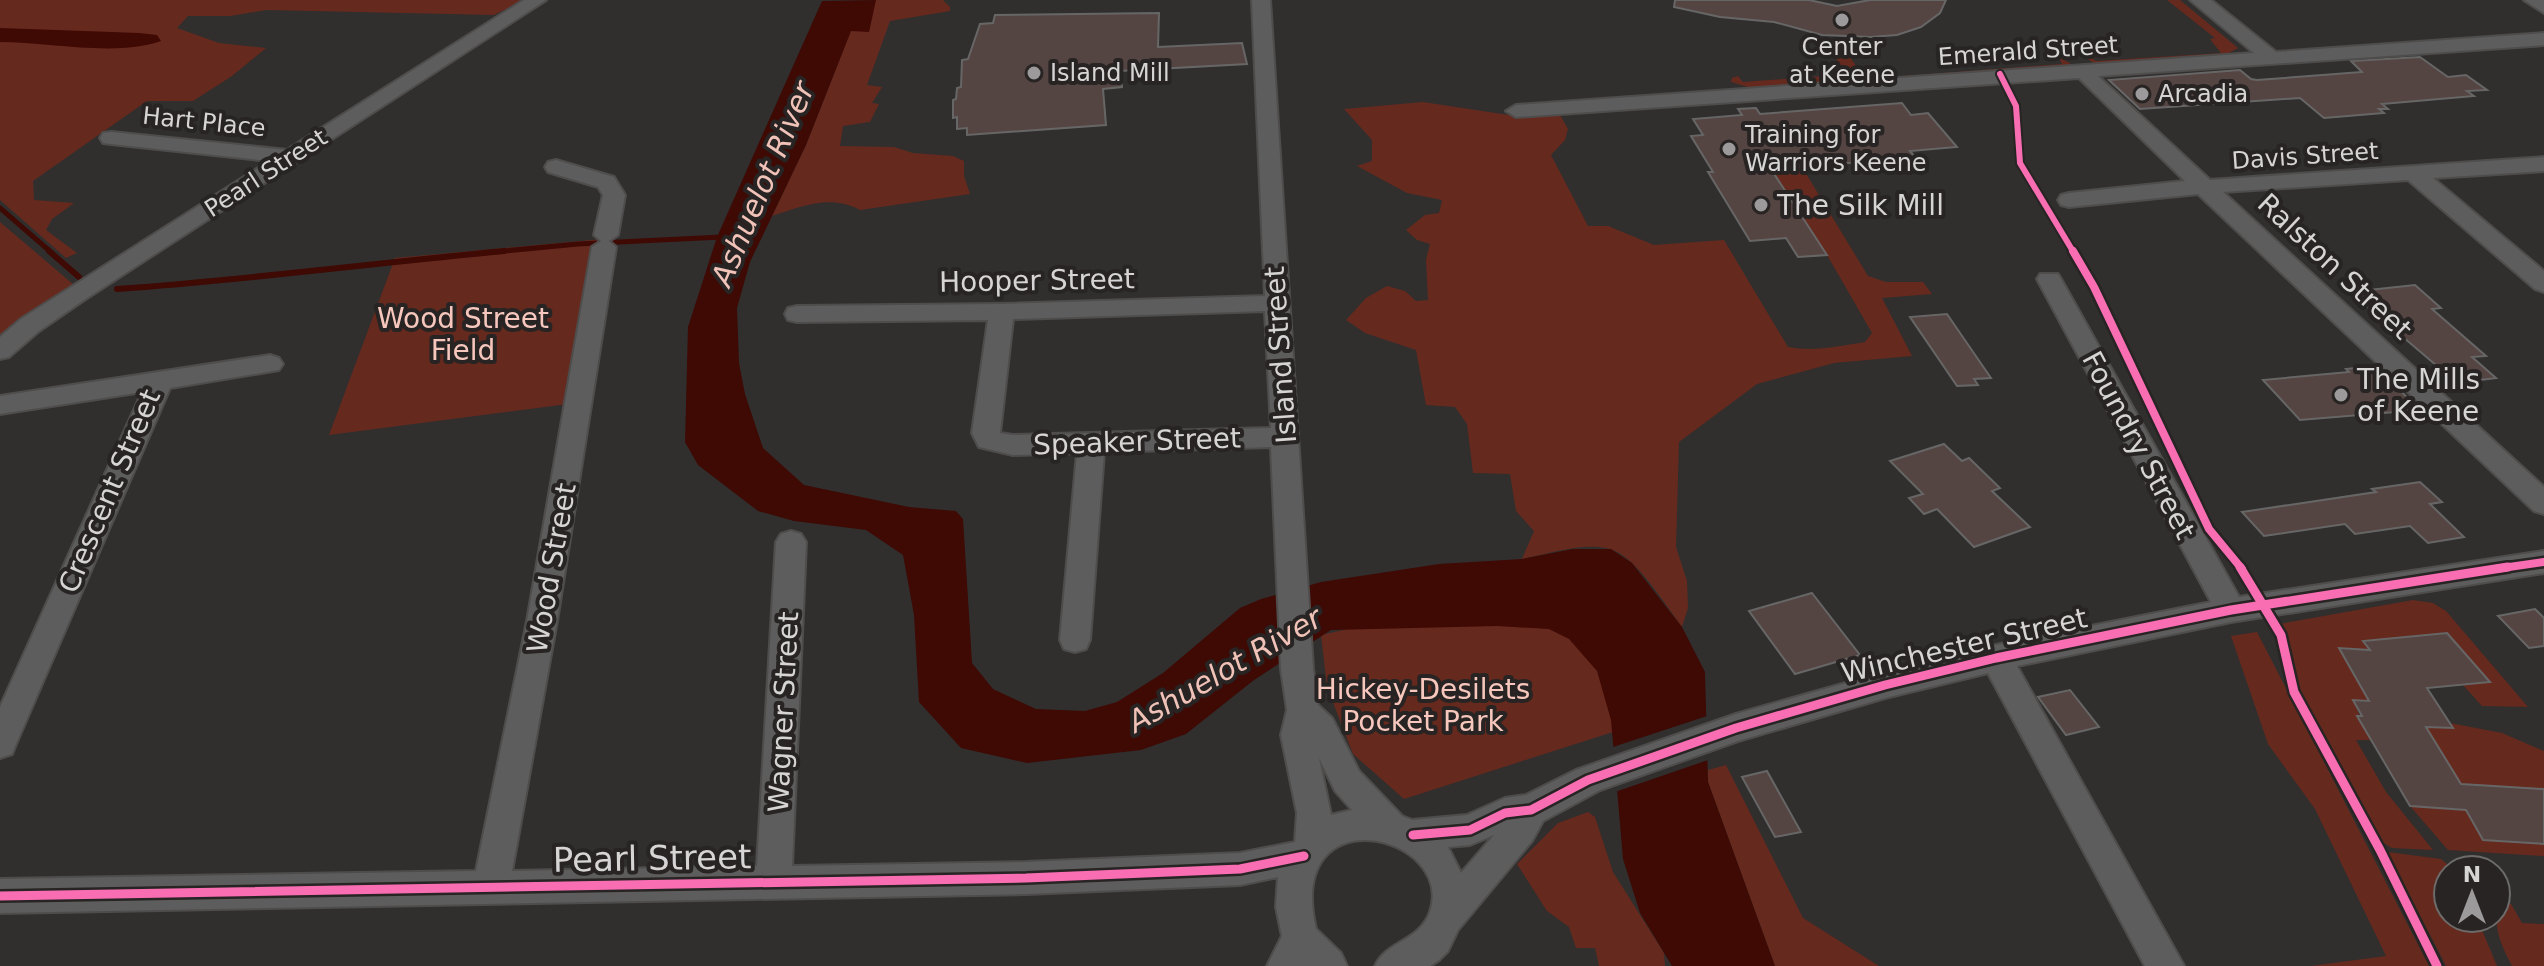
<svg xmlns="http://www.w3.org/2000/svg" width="2544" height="966" viewBox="0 0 2544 966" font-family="'DejaVu Sans',sans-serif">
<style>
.green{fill:#66291e}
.water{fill:#3f0904}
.pier{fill:#302f2e}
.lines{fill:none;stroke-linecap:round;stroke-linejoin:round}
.stream-far1{stroke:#3f0904;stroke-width:5}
.stream{stroke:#3f0904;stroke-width:6}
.building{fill:#554542;stroke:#676666;stroke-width:2}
.minor-casing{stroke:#4e4d4c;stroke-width:4}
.minor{fill:#5e5d5d;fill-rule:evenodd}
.cycleway-far2-casing{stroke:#272423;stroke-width:10}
.cycleway-far1-casing{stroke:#272423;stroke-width:13}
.cycleway-casing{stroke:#272423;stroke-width:14}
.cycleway-far2{stroke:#f96db3;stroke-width:6}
.cycleway-far1{stroke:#f96db3;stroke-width:8}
.cycleway{stroke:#f96db3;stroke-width:9}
.poi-dot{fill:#9c9a9a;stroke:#272423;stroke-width:3}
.labels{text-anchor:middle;stroke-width:8;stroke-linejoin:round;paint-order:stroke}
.far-poi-label{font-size:24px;fill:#d6d4d4;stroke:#272423;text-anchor:start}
.far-street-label{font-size:24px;fill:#d6d4d4;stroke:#272423}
.poi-label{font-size:28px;fill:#d6d4d4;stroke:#272423;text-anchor:start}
.street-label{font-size:28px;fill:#d6d4d4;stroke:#272423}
.park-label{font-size:28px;fill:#f7c7bd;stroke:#272423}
.water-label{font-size:30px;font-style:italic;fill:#f1c2b8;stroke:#272423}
.near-street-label{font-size:34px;fill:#d6d4d4;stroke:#272423}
</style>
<rect width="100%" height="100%" fill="#302f2e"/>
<g class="green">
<path d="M0 0H525L494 15 267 10 230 16H188L177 28 219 43 266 48 232 76 193 101H147L33 181 34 200 74 203 52 219 46 230 77 253 66 258 0 200Z"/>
<path d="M876 0H943L950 7V11L890 21 867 85 882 87 872 103 879 104 870 122 843 126 840 146 894 147 913 153 953 156 964 161V176L970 194 860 210C831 194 802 206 772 216L806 145 851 30Z"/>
<path d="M2167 0H2180L2238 48 2227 54 2096 64 2084 57 2089 56 2096 61 2221 53 2210 39 2215 38Z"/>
<path d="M1842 47 1851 48 1845 51 1861 72H1871L1877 78 2062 64 2059 57 2071 64 2067 67 1751 88 1731 82 1732 78 1738 76 1743 82 1840 75 1843 68 1831 52Z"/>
<path d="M1423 102 1522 117 1560 115 1568 129 1565 140 1551 155 1588 226H1608L1654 245 1724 240 1788 347C1813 352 1840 346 1865 342L1872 333 1827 255 1771 169 1802 167 1868 276 1886 282H1923L1932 294 1882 298 1912 356 1834 363 1757 384 1679 442 1676 547 1687 581 1688 608 1682 627C1666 606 1635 555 1610 549 1583 542 1549 554 1522 559L1534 531 1516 511 1510 474 1473 473 1467 424 1455 407 1426 405 1416 350 1365 333 1346 320 1366 298 1387 286 1405 291 1416 301 1428 300 1426 260 1430 244 1417 240 1406 230 1425 215 1439 213 1442 200 1407 193 1357 166 1372 161V140L1344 109Z"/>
<path d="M0 222 74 285 10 332 0 335Z"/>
<path d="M603 239 568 404 329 435 395 258Z"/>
<path d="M2413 600 2433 603 2446 611 2528 707 2482 706 2463 685 2489 682 2364 641 2370 650 2340 648 2369 701 2353 700 2370 740H2356L2386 792 2433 850 2392 848 2378 840 2298 691 2292 653 2279 624Z"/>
<path d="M1516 614 1598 649 1616 731 1404 799 1353 754 1327 687 1321 635 1357 627Z"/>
<path d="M2257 632 2429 966H2311L2386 956 2315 809 2268 744 2231 636Z"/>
<path d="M2450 723 2502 733 2544 751V789L2461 784 2426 727 2452 728Z"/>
<path d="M1726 765 1803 918 1879 966H1775L1708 782V770Z"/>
<path d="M2410 806 2466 810 2483 840 2544 844V856L2448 850Z"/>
<path d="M1588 812 1595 817 1613 872 1664 953 1665 966H1599L1595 948H1576L1569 927 1547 911 1517 864 1558 823Z"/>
<path d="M2380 851 2441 859 2454 870H2448V918H2477L2497 966H2446L2390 857Z"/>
<path d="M2507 904H2511L2522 923 2544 924V966H2512C2502 947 2493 928 2498 908Z"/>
</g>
<g class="water">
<path d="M876 0 869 32 851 31 806 145 750 262 737 308 739 363 745 394 763 448 804 485 909 507 956 511 963 519 972 663 993 689 1036 709 1085 711 1117 702 1163 673 1240 608 1261 599 1321 582 1439 564 1522 559 1573 549H1611L1632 563 1682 627 1705 672 1708 782 1775 966H1672L1640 913 1623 859 1611 720 1597 671 1569 639 1549 629 1497 626 1331 630 1254 680 1186 734 1141 750 1027 763 961 748 919 702 914 615 903 555 866 530 794 521 758 511 698 465 685 442 688 327 717 237 822 1Z"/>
<path d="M0 28 139 33 157 35 161 41C116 57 48 42 0 42Z"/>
</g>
<path class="pier" d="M1710 715 1711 759 1615 792 1610 748Z"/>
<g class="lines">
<g class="stream-far1">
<path d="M0 208 52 253"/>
<path d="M483 253 578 244 722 237"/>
</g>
<g class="stream">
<path d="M49 251 79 277"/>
<path d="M117 289C246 280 375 263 504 251"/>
</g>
</g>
<g class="building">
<path d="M1675 0H1809L1837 6 1870 0H1946L1940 13 1921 27 1897 35 1870 37 1822 35 1774 22 1720 17 1674 7Z"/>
<path d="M1159 13 1158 47 1242 43 1247 64 1120 71 1122 87 1103 89 1106 125 967 135V128L957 129V117L953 118V100L956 99 957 88 961 87 962 60 968 59 980 24 993 23 995 15Z"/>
<path d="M2420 57 2448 77 2466 75 2487 90 2467 91 2474 96 2382 104 2388 109H2379L2384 113 2324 118 2300 98 2140 109 2109 80 2240 70 2251 79 2257 80 2362 72 2351 61Z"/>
<path d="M1902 103 1911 115 1928 113 1957 147 1910 151 1916 158 1771 169 1827 255 1798 257 1786 238 1750 241 1708 172H1713L1691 136 1703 135 1693 119 1742 115 1738 109 1756 108 1760 114Z"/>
<path d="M2415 285 2441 308 2432 309 2486 356 2472 357 2496 378 2457 383 2350 292Z"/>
<path d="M1947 314 1991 378 1974 379 1978 385 1957 386 1910 317Z"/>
<path d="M2375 366 2420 410 2300 420 2263 380 2349 372 2346 369Z"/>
<path d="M1944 444 1962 461 1969 458 2000 488 1992 491 2030 527 1974 547 1937 509 1924 514 1909 498 1923 494 1890 461Z"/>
<path d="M2420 482 2442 502 2430 504 2464 537 2428 543 2410 526 2355 534 2345 524 2264 536 2242 512 2376 492 2372 489Z"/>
<path d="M1812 593 1860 655 1795 674 1749 611Z"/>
<path d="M2535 609 2544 618V646L2529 648 2498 616Z"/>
<path d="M2447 633 2490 682 2427 688 2453 728 2426 727 2461 784 2544 789V844L2483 840 2466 810 2410 806 2357 716H2362L2353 700 2369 701 2339 648 2370 650 2363 641Z"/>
<path d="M2070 690 2099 727 2066 735 2038 697Z"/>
<path d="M1767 771 1801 832 1775 837 1742 777Z"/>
</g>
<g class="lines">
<defs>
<g id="minor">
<path d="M524 0H546L84 300 39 331 9 357 0 359V337L21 319 269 161 111 144 103 143 100 138 103 133 111 132 287 150Z"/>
<path d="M1252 0H1270L1313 669 1318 705 1332 718 1359 771 1402 816 1412 820 1467 815 1505 798 1526 795 1576 770 1736 714 1885 672 1996 645 2211 602 2037 279 2040 274H2058L2061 279 2239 597 2544 551V573L2231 622 2017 666 2184 966H2145L1988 673 1885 698 1738 741 1600 790 1543 821 1532 841 1458 930 1448 951 1439 960 1430 966H1375C1386 941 1420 941 1430 912 1456 834 1284 793 1316 929L1341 953 1347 966H1267L1282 936 1276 907 1278 877 1240 885 1026 894 0 913V879L476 871 527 621 592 247 601 241 594 235 603 195 598 187 548 172 545 167 548 162 556 160 614 177 625 195 618 235 609 241 616 247 557 621 512 871 757 866 776 542 781 534 791 531 801 534 806 542 792 866 1026 862 1240 853 1295 842 1297 813 1281 735 1287 710 1281 669 1271 447 1104 452 1090 640 1086 649 1075 652 1064 649 1060 640 1077 453 1013 455 979 447 972 433 988 320 797 322 788 320 785 314 788 308 797 306 1002 304 1265 296ZM1265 311 1271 428 1013 435 1000 433 1013 319ZM1319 758 1335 791 1352 810 1331 815ZM1494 835 1461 873 1448 847 1470 845Z"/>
<path d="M2190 0H2211L2276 52 2544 33V45L2098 76 2210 180 2544 157V171L2433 178 2544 271V292L2535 289 2408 180 2223 192 2544 487V514L2534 511 2198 194 2069 207 2061 205 2058 200 2061 195 2069 193 2185 181 2079 78 1516 117 1506 111 1516 105 2254 53Z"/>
<path d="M2524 0H2544V13Z"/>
<path d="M270 355 279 358 283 364 279 370 170 388 16 744 12 754 0 758V707L142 392 0 414V396Z"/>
</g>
</defs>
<use href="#minor" class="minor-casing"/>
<use href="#minor" class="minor"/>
<defs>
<path id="cycleway-far2" d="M2000 74 2016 106 2020 163 2074 253"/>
<g id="cycleway-far1">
<path d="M2073 251 2094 287 2209 529 2242 569"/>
<path d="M2495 569 2544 562"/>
</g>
<g id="cycleway">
<path d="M2240 567 2281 635 2294 692 2380 850 2437 966"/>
<path d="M1413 835 1470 830 1505 813 1531 810 1588 780 1736 728 1885 685 1996 658 2231 610 2508 567"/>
<path d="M0 896 1026 878 1240 869 1304 856"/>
</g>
</defs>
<use href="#cycleway-far2" class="cycleway-far2-casing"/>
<use href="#cycleway-far1" class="cycleway-far1-casing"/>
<use href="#cycleway" class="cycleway-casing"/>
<use href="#cycleway-far2" class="cycleway-far2"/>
<use href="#cycleway-far1" class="cycleway-far1"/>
<use href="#cycleway" class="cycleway"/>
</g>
<g class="poi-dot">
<circle cx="1842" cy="20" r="8"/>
<circle cx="1034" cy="73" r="8"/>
<circle cx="2142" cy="94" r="8"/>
<circle cx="1729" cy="149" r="8"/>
<circle cx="1761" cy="205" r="8"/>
<circle cx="2341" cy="395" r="8"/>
</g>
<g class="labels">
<g class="far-poi-label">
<text x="1842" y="55" text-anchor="middle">Center<tspan x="1842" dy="28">at Keene</tspan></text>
<text x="1050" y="81">Island Mill</text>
<text x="2158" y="102">Arcadia</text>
<text x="1745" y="143">Training for<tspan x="1745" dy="28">Warriors Keene</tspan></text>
</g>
<g class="far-street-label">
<text transform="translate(2028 51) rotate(-4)" y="8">Emerald Street</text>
<text transform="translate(204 122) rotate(6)" y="8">Hart Place</text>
<text transform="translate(2305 156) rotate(-4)" y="8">Davis Street</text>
<text transform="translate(266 173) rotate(-33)" y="8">Pearl Street</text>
</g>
<g class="poi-label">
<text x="1777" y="215">The Silk Mill</text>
<text x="2357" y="389">The Mills<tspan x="2357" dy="32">of Keene</tspan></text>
</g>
<g class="street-label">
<text transform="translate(2335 266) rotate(43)" y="10">Ralston Street</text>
<text transform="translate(1037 280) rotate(-1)" y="10">Hooper Street</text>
<text transform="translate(1280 355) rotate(-94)" y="10">Island Street</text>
<text transform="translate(1137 441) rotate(-2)" y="10">Speaker Street</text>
<text transform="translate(2139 445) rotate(62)" y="10">Foundry Street</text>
<text transform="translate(109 491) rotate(-67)" y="10">Crescent Street</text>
<text transform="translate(551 568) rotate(-80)" y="10">Wood Street</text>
<text transform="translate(1964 645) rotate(-13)" y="10">Winchester Street</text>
<text transform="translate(783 712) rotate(-87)" y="10">Wagner Street</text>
</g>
<g class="park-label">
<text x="463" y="328">Wood Street<tspan x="463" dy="32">Field</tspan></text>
<text x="1423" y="699">Hickey-Desilets<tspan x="1423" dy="32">Pocket Park</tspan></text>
</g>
<g class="water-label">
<text transform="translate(763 184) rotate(-67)" y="10">Ashuelot River</text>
<text transform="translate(1225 670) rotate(-30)" y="10">Ashuelot River</text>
</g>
<g class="near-street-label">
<text transform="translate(652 858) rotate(-1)" y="12">Pearl Street</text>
</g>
</g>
<g transform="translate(2472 894)"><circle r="38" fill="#272423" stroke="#6d6a6a" stroke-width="2"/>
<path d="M0-6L14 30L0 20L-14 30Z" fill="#9c9a9a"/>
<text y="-12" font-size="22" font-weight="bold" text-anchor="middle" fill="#d6d4d4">N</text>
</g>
</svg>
